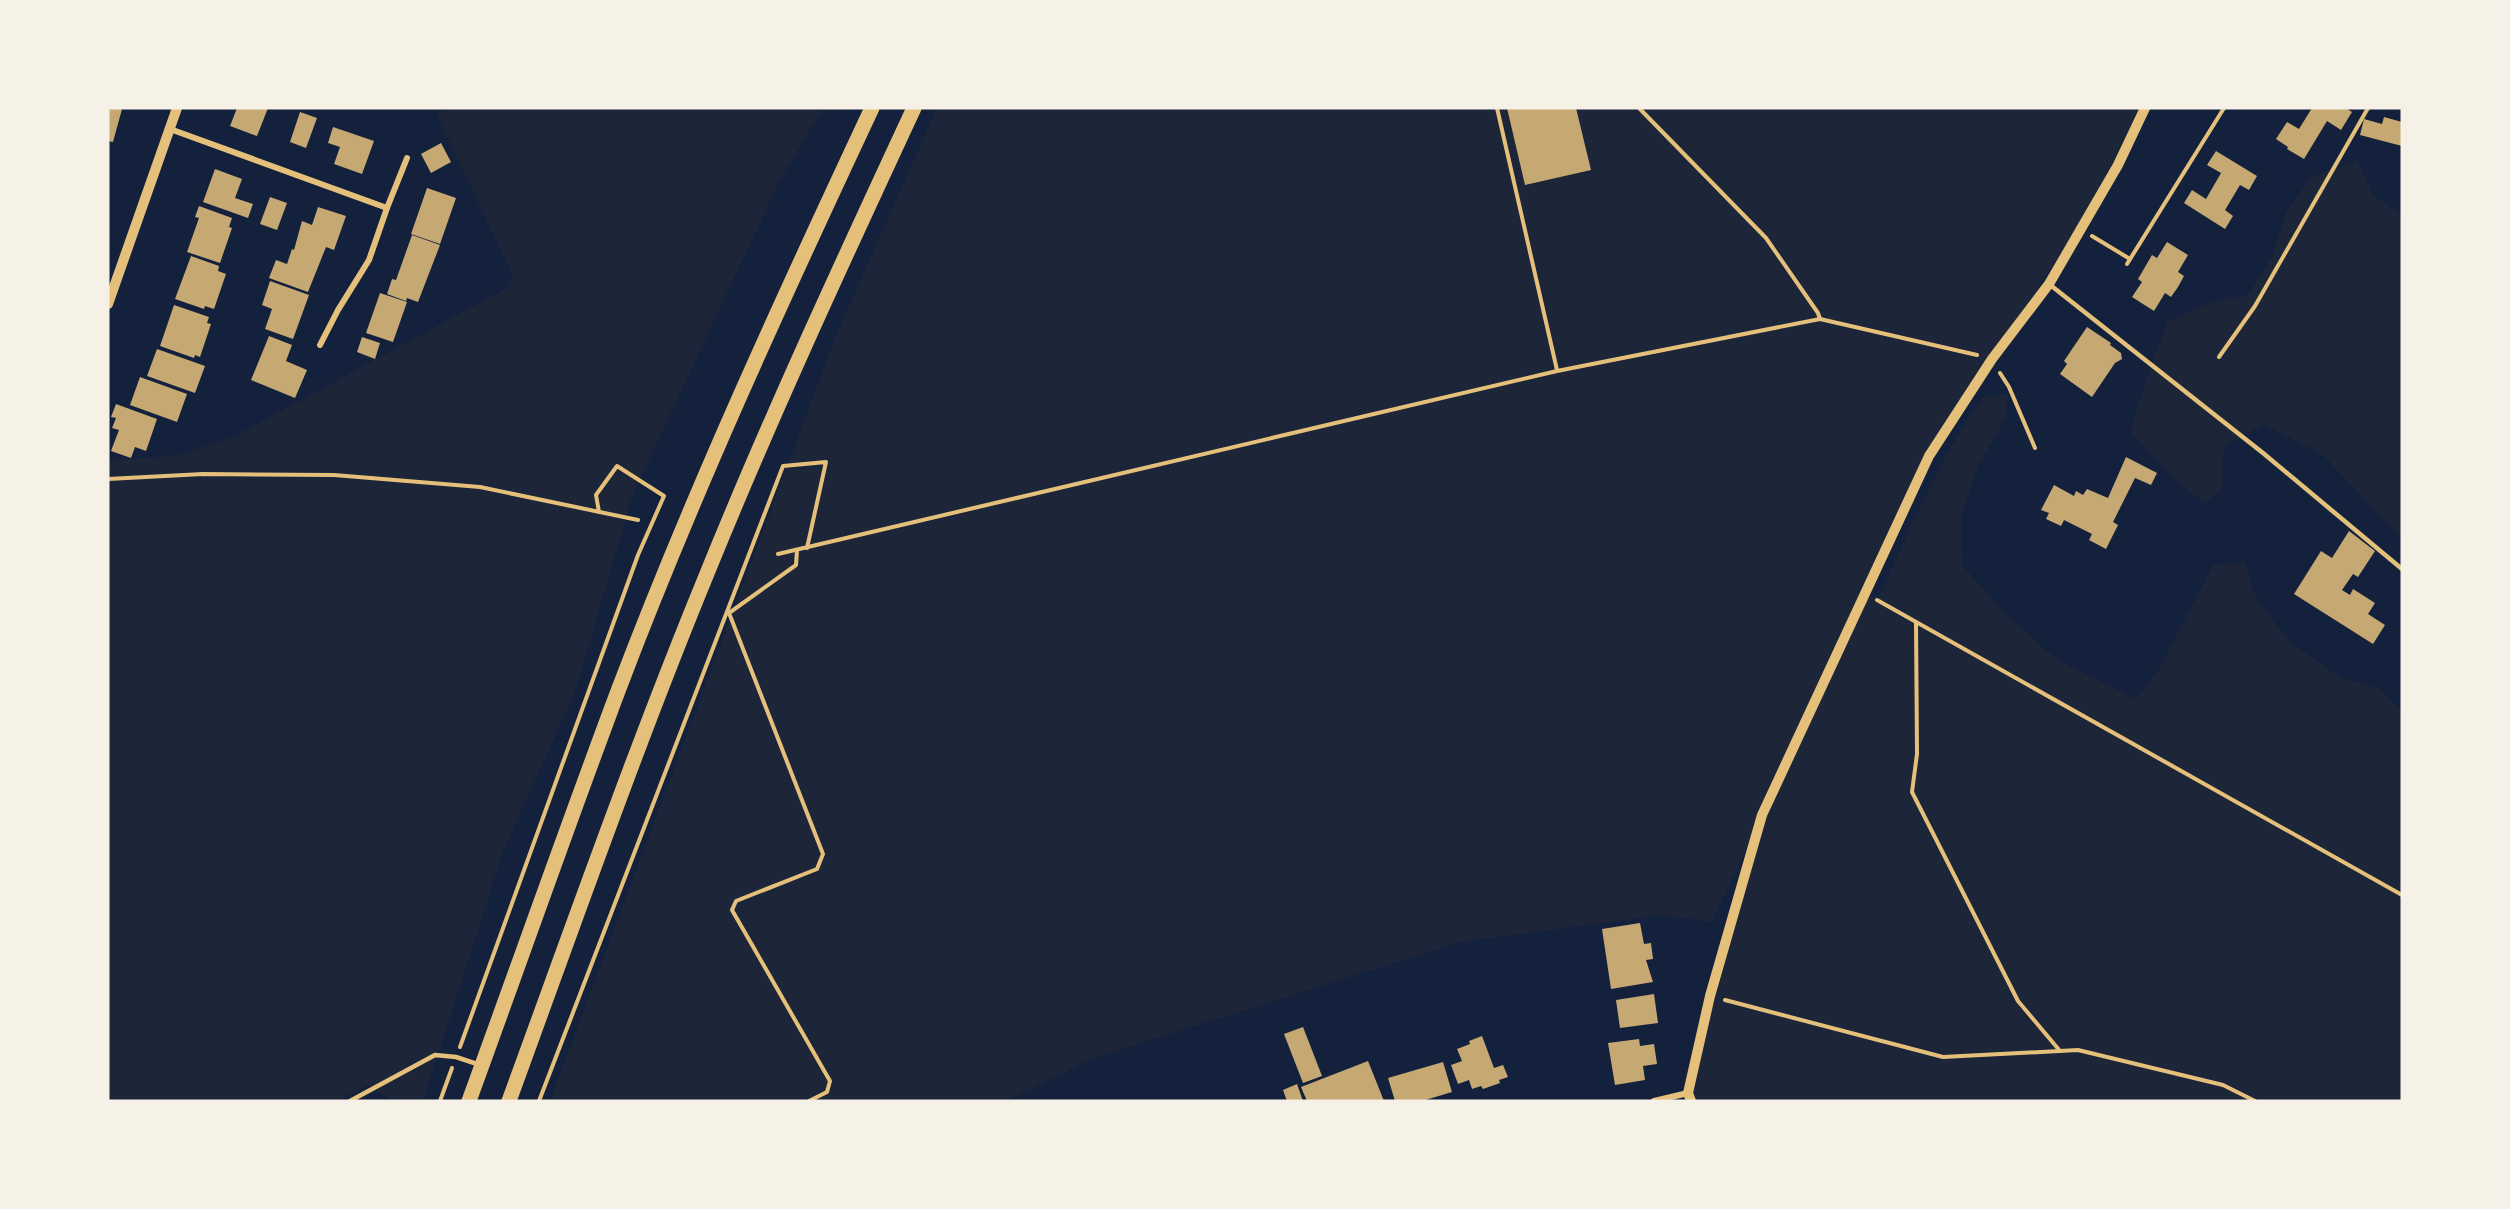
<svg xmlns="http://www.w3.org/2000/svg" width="2510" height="1209" viewBox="0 0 2510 1209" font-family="Arial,sans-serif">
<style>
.green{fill:#1d2539}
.building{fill:#c6a872}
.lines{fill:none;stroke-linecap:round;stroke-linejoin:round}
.path{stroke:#e5c07b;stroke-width:4}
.service{stroke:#e5c07b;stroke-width:4.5}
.minor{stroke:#e5c07b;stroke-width:6}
.tertiary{stroke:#e5c07b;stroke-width:10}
.trunk{stroke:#e5c07b;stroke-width:15}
</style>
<rect width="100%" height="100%" fill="#14213d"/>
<g class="green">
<path d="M446 108H823L780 180 633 494 575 692 504 849 423 1101H393L368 1085 337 1101H108V461L179 455 235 436 507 288 513 275 437 116Z"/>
<path d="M937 108H2145L2117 167 1992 359 1915 489 1866 594 1878 600C1910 530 1938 459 1984 397L2008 394 2006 418 1978 466 1961 517 1962 565 2005 613 2057 660 2137 699 2159 669 2214 564 2245 563 2256 598 2289 641 2340 677 2380 689 2402 712V1101H1686L1683 1089 1763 816 1711 922 1662 915 1461 942 1094 1058 1005 1101H550L837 333Z"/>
<path d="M2357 161 2374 196 2402 215V539L2324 456 2264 424 2224 447 2221 490 2204 503 2174 478 2130 432 2149 371 2168 321 2210 303 2249 294 2273 255 2286 212 2311 177Z"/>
</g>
<g class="building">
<path d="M108 108 122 109 113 142 108 141Z"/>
<path d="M237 108H268L257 136 230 126Z"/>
<path d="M1507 108H1576L1591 170 1525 185Z"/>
<path d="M2312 108H2346L2352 112 2341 130 2327 121 2304 159 2287 149 2288 147 2276 139 2287 122 2299 129Z"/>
<path d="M300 112 317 118 306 148 290 142Z"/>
<path d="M2384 117 2402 122V146L2360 135 2364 119 2382 124Z"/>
<path d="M333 127 374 141 362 174 334 164 340 147 328 143Z"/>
<path d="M441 143 451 162 431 173 421 154Z"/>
<path d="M2216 151 2257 176 2249 190 2240 185 2225 210 2233 216 2225 229 2184 203 2192 190 2206 199 2221 173 2207 165Z"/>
<path d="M215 169 242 179 235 198 253 204 248 218 203 202Z"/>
<path d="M427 188 456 198 440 244 411 234Z"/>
<path d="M270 197 287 203 277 230 260 224Z"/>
<path d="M199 206 232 218 229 227 232 228 220 263 187 252 199 218 195 217Z"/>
<path d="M318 207 346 216 334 250 326 247 308 292 269 278 276 260 287 264 292 249 294 250 302 221 312 225Z"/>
<path d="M412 235 440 245 418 302 407 298 406 301 387 294 392 279 396 280Z"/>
<path d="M2167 242 2188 255 2178 272 2184 276 2178 287 2171 297 2165 293 2154 311 2132 297 2142 282 2138 279 2152 255 2157 258Z"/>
<path d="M191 256 219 266 218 271 226 274 214 309 205 306 204 309 175 299Z"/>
<path d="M270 281 309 295 293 339 265 329 272 309 262 305Z"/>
<path d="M380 293 407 302 393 342 366 333Z"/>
<path d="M174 305 209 317 207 323 211 324 200 357 195 355 194 358 160 346Z"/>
<path d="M2087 327 2111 343 2110 345 2121 353 2122 359 2115 363 2092 397 2060 374 2067 364 2064 361Z"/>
<path d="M269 336 292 345 286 361 307 370 295 398 251 380Z"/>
<path d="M362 337 380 343 375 359 357 352Z"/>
<path d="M157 349 205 366 195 393 147 376Z"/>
<path d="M140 377 187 394 177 422 130 405Z"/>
<path d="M116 404 157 419 146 451 135 447 131 458 111 451 119 430 112 428 116 418 111 417Z"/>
<path d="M2126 457 2157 473 2151 485 2135 478 2113 522 2118 525 2106 549 2089 540 2092 534 2064 520 2061 526 2046 519 2049 513 2041 510 2054 485 2074 496 2076 491 2083 495 2087 489 2108 498Z"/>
<path d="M2349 531 2375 551 2358 577 2353 574 2342 590 2350 595 2353 589 2375 603 2368 614 2385 625 2373 644 2294 594 2321 551 2332 558Z"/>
<path d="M1640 923 1644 944 1651 943 1653 959 1646 960 1653 982 1611 989 1602 929Z"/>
<path d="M1654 994 1658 1023 1620 1028 1616 1000Z"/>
<path d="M1303 1027 1322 1076 1303 1083 1284 1034Z"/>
<path d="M1482 1036 1494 1068 1503 1065 1508 1077 1499 1080 1500 1083 1483 1089 1481 1086 1472 1089 1469 1080 1458 1084 1451 1065 1462 1061 1457 1049 1470 1044 1469 1041Z"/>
<path d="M1639 1039 1640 1046 1654 1044 1657 1064 1643 1066 1645 1080 1615 1085 1608 1043Z"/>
<path d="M1368 1061 1384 1101H1307L1301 1087Z"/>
<path d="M1443 1062 1452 1092 1422 1101H1395L1388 1078Z"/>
<path d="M1297 1084 1303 1101H1287L1283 1090Z"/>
</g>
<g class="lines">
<g class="path">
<path d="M1497 108 1557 370"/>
<path d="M1639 108 1766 238 1818 313 1820 319"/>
<path d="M2092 236 2130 259"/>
<path d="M2127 264 2224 108"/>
<path d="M2219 357 2255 306 2368 108"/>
<path d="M2000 373 2009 387 2035 448"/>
<path d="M108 479 203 474 334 475 480 487 638 520"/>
<path d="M797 550 796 565 729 613 823 854 817 869 736 901 732 910 830 1081 827 1092 809 1101"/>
<path d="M778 554 1557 371 1820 319 1977 355"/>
<path d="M1877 600 2402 895"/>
<path d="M1916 623 1917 754 1912 792 2018 1001 2060 1051"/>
<path d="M1725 1000 1943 1057 2078 1050 2223 1085 2255 1101"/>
<path d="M460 1047 638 555 664 496 617 466 596 495 599 512"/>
<path d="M440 1101 452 1068"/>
<path d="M539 1101 783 466 826 462 807 548"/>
</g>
<g class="service">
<path d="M2049 284 2263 453 2402 569"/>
<path d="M350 1101 435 1055 456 1057 480 1065"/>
</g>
<g class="minor">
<path d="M170 129 387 208 369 260 338 310 320 345"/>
<path d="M387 208 407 158"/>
<path d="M1654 1101 1688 1093"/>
</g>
<g class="tertiary">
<path d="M108 304 177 108"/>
<path d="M1691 1101 1688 1093 1710 996 1762 815 1929 456 1992 359 2049 284 2118 165 2145 108"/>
</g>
<g class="trunk">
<path d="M469 1101C519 964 567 827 618 691 693 493 782 300 872 108"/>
<path d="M509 1101C573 926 635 749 706 576 770 418 842 263 914 108"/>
</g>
</g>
<rect width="2510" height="1209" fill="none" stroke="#f6f1e7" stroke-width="219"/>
</svg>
